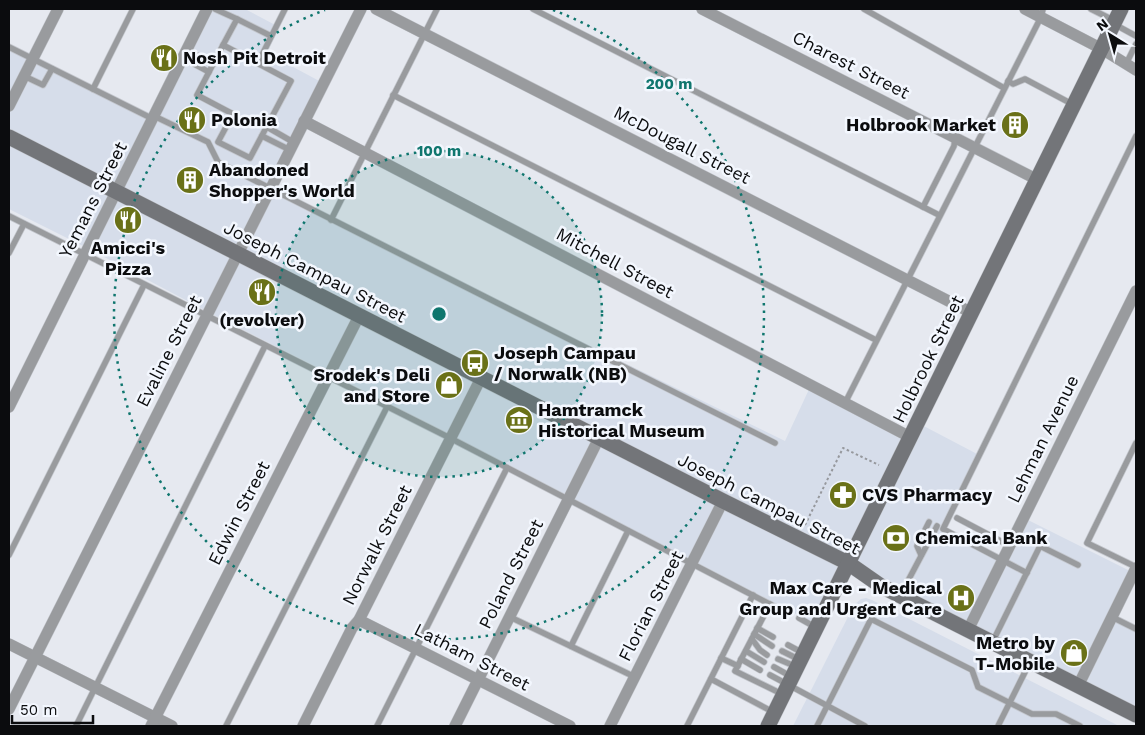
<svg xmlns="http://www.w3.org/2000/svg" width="1145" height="735" viewBox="0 0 1145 735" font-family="'Work Sans',sans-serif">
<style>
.built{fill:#d6ddea}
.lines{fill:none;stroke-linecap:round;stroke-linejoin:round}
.lane-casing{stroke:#c3c6cc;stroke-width:7}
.street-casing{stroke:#c3c6cc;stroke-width:12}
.secondary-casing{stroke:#c3c6cc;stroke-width:16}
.path{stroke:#96989d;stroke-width:2;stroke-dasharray:2.5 2.5;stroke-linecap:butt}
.lane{stroke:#999b9e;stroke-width:5.5}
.street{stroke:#999b9e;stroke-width:11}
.secondary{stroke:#737579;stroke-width:15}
.ring{fill:none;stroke:#0f766e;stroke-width:2.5;stroke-dasharray:2.5 5}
.labels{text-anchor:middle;stroke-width:5;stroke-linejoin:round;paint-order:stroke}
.poi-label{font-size:18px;font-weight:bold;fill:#0b0c0e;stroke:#f3f7fe;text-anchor:start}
.street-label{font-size:18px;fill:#0b0c0e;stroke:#f3f7fe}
.centre{fill:#0f766e;stroke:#f3f7fe;stroke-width:2.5}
.ring-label{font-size:15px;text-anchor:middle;font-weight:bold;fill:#0f766e;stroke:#f3f7fe;stroke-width:5;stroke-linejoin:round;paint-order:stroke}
</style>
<rect width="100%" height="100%" fill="#e6e9f0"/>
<g class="built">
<path d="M211 9H245L279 27 267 53 323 83 269 190 785 441 811 385 910 437 918 423 979 455 943 529 1003 560 1024 518 1134 573 1112 617 1136 629V715L849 564 818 625 568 500 450 434 214 315 89 249 9 209V49L155 118Z"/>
<path d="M866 598 872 600 1119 726H793L854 605 861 599Z"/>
</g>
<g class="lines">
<defs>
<g id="lane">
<path d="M215 9 237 19 223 45"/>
<path d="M533 9 939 215"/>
<path d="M864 9 1004 88"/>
<path d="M1091 9 1113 20"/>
<path d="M237 19 271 36"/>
<path d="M1114 24 1136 36"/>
<path d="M223 45 291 81 250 158 218 142 233 114 197 95Z"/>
<path d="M9 47 153 119"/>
<path d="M187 50 213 64"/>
<path d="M183 58 209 72"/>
<path d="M258 63 285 9"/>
<path d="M1126 64 1136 44"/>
<path d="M24 76 43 85 52 69"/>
<path d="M1008 81 1013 84 1025 79 1072 104"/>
<path d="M93 89 133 9"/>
<path d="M393 95 876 340"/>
<path d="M154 116 208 142 218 162 775 443"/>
<path d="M267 127 293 142"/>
<path d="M262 136 290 150"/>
<path d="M923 207 954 146 955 138"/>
<path d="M9 216 450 438 785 612"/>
<path d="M331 220 437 9"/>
<path d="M9 253 24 224"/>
<path d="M845 403 1041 17 1043 9"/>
<path d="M1136 443 1087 543 1136 567"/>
<path d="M957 518 1010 546"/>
<path d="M925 530 929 522"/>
<path d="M920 539 917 546 921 555"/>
<path d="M9 555 144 285"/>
<path d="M1027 573 943 529 1136 136"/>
<path d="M901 594 937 526"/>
<path d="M770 604 735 671 782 694"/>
<path d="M510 617 635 677"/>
<path d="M1112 617 1136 629"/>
<path d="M799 618 815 627"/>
<path d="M757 628 773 637"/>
<path d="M754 634 772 646"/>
<path d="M752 639 760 650 767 655"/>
<path d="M993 641 1040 546 1078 565"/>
<path d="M788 645 803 653"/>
<path d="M571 646 628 531"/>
<path d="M746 651 764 662"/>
<path d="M782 651 800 660"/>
<path d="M721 658 738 666"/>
<path d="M741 659 760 670"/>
<path d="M778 659 797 667"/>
<path d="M774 667 792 677"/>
<path d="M770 675 865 726"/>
<path d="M711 679 773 712"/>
<path d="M76 726 265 346"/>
<path d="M226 726 387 407"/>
<path d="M377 726 507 468"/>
<path d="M687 726 753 595"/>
<path d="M817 726 871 619 972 670 978 687 1032 714H1056L1080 726"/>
<path d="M998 726 1030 662"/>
</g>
<g id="street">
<path d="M376 9 972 313"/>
<path d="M702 9 1038 180"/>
<path d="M1025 9 1102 49 1136 70"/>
<path d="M9 106 58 9"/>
<path d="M304 121 910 437"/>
<path d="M9 407 207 9"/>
<path d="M359 620 570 726"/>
<path d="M968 630 1136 291"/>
<path d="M9 644 172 726"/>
<path d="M1078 686 1136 568"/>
<path d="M9 709 361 9"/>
<path d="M151 726 359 316"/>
<path d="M303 726 352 628 359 620 481 378"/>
<path d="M455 726 599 438"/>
<path d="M610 726 723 501"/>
</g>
<g id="secondary">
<path d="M9 137 723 501 848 563 881 586 1136 715"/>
<path d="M768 726 1121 9"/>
</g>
</defs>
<use href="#lane" class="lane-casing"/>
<use href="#street" class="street-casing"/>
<use href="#secondary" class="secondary-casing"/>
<path class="path" d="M805 525 843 448 879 465"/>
<use href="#lane" class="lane"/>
<use href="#street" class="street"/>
<use href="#secondary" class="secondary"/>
</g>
<circle cx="439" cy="314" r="163" fill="#0f766e" fill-opacity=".12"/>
<g class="ring">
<circle cx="439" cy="314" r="163"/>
<path d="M553 10A325 325 0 1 1 325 10"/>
</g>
<defs>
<symbol id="restaurant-disc" viewBox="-11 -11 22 22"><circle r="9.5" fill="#6a7118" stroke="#f3f7fe"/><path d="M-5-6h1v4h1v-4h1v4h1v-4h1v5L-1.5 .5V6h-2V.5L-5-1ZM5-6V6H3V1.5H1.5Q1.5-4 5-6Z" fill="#fff"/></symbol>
<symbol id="building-disc" viewBox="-11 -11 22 22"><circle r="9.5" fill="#6a7118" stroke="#f3f7fe"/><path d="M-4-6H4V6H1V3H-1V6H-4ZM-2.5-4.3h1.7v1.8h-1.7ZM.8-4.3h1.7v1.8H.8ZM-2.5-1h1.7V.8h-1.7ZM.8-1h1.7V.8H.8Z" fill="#fff"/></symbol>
<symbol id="bus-disc" viewBox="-11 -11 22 22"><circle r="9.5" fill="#6a7118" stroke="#f3f7fe"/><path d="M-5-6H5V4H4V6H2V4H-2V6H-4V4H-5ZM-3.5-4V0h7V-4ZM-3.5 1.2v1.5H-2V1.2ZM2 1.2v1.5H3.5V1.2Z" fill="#fff"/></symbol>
<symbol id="shop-disc" viewBox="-11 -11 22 22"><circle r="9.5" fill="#6a7118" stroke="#f3f7fe"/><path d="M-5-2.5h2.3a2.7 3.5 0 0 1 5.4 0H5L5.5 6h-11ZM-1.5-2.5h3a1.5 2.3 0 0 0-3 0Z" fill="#fff"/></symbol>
<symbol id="museum-disc" viewBox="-11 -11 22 22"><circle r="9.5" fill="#6a7118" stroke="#f3f7fe"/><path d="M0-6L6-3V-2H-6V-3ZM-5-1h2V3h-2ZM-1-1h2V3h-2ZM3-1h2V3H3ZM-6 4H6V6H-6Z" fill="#fff"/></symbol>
<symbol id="pharmacy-disc" viewBox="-11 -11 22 22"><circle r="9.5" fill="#6a7118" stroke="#f3f7fe"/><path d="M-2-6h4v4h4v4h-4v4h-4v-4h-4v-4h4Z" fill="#fff"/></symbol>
<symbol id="bank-disc" viewBox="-11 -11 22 22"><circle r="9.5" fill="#6a7118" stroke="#f3f7fe"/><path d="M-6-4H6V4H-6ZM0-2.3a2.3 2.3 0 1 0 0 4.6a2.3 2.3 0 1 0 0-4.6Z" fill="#fff"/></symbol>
<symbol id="hospital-disc" viewBox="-11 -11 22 22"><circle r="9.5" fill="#6a7118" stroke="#f3f7fe"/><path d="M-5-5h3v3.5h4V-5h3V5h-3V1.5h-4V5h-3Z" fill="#fff"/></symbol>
</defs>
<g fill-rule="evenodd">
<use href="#restaurant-disc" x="148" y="42" width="32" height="32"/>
<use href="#restaurant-disc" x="176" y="104" width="32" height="32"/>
<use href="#building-disc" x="999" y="109" width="32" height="32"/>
<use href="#building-disc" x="174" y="164" width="32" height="32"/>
<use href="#restaurant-disc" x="112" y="204" width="32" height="32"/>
<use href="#restaurant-disc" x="246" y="276" width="32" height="32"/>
<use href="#bus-disc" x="459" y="347" width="32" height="32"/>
<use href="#shop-disc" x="433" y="369" width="32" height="32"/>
<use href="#museum-disc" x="503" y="404" width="32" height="32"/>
<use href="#pharmacy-disc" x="827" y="479" width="32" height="32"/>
<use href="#bank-disc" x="880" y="522" width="32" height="32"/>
<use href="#hospital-disc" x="945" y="582" width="32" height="32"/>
<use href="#shop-disc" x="1058" y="637" width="32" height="32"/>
</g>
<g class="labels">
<g class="poi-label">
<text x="183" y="64">Nosh Pit Detroit</text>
<text x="211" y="126">Polonia</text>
<text x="996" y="131" text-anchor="end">Holbrook Market</text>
<text x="209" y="176">Abandoned<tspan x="209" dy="21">Shopper's World</tspan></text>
<text x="128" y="254" text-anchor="middle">Amicci's<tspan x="128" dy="21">Pizza</tspan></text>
<text x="262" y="326" text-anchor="middle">(revolver)</text>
<text x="494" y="359">Joseph Campau<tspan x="494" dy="21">/ Norwalk (NB)</tspan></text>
<text x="430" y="381" text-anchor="end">Srodek's Deli<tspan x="430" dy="21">and Store</tspan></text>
<text x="538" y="416">Hamtramck<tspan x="538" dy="21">Historical Museum</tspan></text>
<text x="862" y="501">CVS Pharmacy</text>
<text x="915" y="544">Chemical Bank</text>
<text x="942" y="594" text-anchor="end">Max Care - Medical<tspan x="942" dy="21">Group and Urgent Care</tspan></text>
<text x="1055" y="649" text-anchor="end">Metro by<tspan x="1055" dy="21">T-Mobile</tspan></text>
</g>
<g class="street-label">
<text transform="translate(851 65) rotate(27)" y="6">Charest Street</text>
<text transform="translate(682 145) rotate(27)" y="6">McDougall Street</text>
<text transform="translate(93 200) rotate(-63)" y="6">Yemans Street</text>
<text transform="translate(615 263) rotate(28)" y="6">Mitchell Street</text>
<text transform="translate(315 272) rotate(27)" y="6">Joseph Campau Street</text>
<text transform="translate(169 351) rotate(-63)" y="6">Evaline Street</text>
<text transform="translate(928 359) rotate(-64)" y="6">Holbrook Street</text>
<text transform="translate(1043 439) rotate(-64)" y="6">Lehman Avenue</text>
<text transform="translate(769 504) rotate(27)" y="6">Joseph Campau Street</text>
<text transform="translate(239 513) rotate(-63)" y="6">Edwin Street</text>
<text transform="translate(377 545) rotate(-63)" y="6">Norwalk Street</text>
<text transform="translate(511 574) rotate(-63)" y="6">Poland Street</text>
<text transform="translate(651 606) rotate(-63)" y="6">Florian Street</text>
<text transform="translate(472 657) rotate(27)" y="6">Latham Street</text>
</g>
</g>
<circle cx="439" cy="314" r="8" class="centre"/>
<g class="ring-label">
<text x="669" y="89">200 m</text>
<text x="439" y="156">100 m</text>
</g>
<rect width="1145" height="735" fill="none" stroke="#0b0c0e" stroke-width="20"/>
<g transform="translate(1110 35) rotate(323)" stroke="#f3f7fe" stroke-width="4" paint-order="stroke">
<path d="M0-4L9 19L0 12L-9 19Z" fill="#0b0c0e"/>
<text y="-8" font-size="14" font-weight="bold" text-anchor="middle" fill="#0b0c0e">N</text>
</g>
<path d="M12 715v8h81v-8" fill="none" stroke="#0b0c0e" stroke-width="2.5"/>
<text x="20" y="715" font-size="15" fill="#0b0c0e" stroke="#f3f7fe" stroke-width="4" paint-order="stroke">50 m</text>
</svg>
